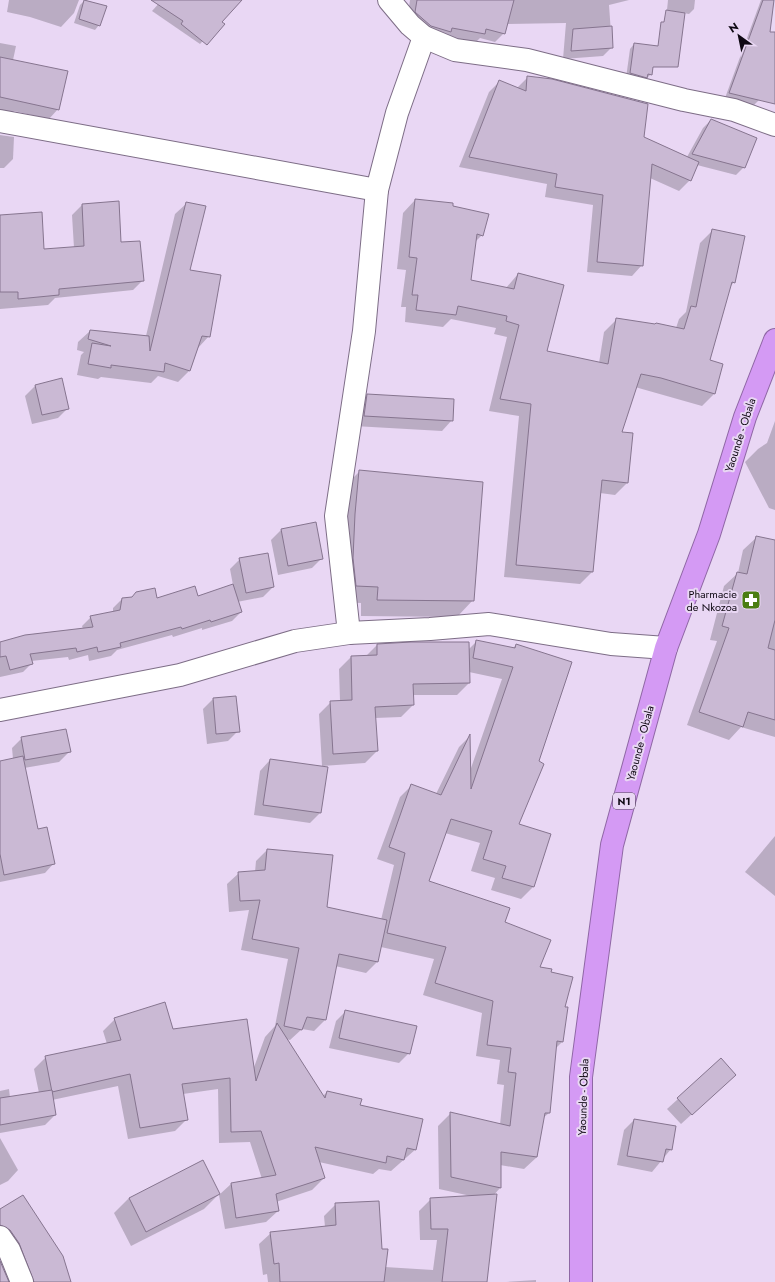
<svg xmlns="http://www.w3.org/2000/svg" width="775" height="1282" viewBox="0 0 775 1282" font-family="Jost,sans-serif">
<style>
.shadow{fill:#0003}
.building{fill:#cab9d4;stroke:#86758f}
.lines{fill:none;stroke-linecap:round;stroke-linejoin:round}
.minor-casing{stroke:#7d6d86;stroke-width:24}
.highway-casing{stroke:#8f67a5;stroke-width:24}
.minor{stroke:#fff;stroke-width:22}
.highway{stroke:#d49af4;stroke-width:22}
.labels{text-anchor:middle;stroke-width:4;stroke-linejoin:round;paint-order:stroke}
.shield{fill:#e9d7f4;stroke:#504756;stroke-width:1}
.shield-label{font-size:10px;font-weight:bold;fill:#0f0913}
.street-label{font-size:11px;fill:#0f0913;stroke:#e9d7f4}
.poi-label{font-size:11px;fill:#0f0913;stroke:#e9d7f4;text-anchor:end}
</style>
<rect width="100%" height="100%" fill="#e9d7f4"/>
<g class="shadow">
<path d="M9 0H79L74 13 61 27 30 17 7 12Z"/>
<path d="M85 0 105 6 99 25 95 30 74 23 80 5Z"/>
<path d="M162 0H241L200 44 152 11Z"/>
<path d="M410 0H629L609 5 612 47 603 56 563 59 566 23 506 24 504 33 495 42 480 38 476 42 444 37 407 21Z"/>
<path d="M668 0H695L694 9 689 14 667 10Z"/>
<path d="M761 0H773L759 100 754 105 725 98Z"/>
<path d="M0 43 16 46 13 60 58 109 49 119 14 111 5 120H0Z"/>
<path d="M634 44 651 74 646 79 626 78 630 49Z"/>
<path d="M528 77 643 137 687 157 703 128 711 120 744 167 736 175 697 165 690 180 679 191 650 178 642 265 632 276 587 272 593 205 545 197 547 184 459 167 489 92 499 82 517 88Z"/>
<path d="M0 135 14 137 13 159 4 168H0Z"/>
<path d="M415 200 452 206 482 235 475 242 470 280 506 288 518 274 546 352 599 363 604 332 617 319 676 328 679 319 686 312 700 243 713 230 734 282 730 287 708 361 714 394 702 406 635 387 621 433 628 482 615 495 600 493 593 571 580 584 504 577 519 416 489 411 507 337 494 334 496 328 451 319 443 327 405 322 406 307H401L406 270 397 269 403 213Z"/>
<path d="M119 202 120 244 143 280 133 290 55 298 48 305 0 309V216L43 250 74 248 72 215 82 205Z"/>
<path d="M187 203 189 271 209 336 198 348 190 370 178 382 158 376 151 383 101 377 98 379 77 375 81 355 84 352 77 350 78 342 90 331 146 336 175 214Z"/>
<path d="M35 386 68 408 58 418 32 424 25 396Z"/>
<path d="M367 395 452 420 442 431 354 426 357 405Z"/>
<path d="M775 421V510L769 508 745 462 758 449 767 443Z"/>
<path d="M360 471 473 600 457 617 361 616V603L340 602 343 488Z"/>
<path d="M281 530 322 558 312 568 278 575 271 540Z"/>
<path d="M757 537 775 541V737L741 727 729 740 687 725 717 641 710 640 724 586 738 573 743 550Z"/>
<path d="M240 559 273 587 263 597 237 602 241 612 232 621 202 630V628L173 637 172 635 117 650 111 656 89 661 88 655 69 660 68 657 31 661 32 663 23 672 0 677V643L83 629 82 626 91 617 113 612V608L122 599 198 597 233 585 230 569Z"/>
<path d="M477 641 513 648 516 645 518 825 533 887 521 899 491 890 495 878 471 871 480 843 445 833 427 881 504 923 538 968 550 973 564 1008 562 1042 556 1048 549 1113 543 1118 537 1157 524 1169 500 1165V1188L493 1196 486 1282H268L267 1274 263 1275 259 1244 271 1233 325 1227 324 1216 336 1204 381 1250 385 1267 433 1270 437 1240H420L419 1211 431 1199 471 1196 439 1189 438 1126 450 1114 500 1125 504 1085 497 1084 500 1060 476 1056 482 1013 423 995 434 959 381 947 377 962 366 973 335 966 325 1020 314 1031 302 1029 290 1040 286 1039 323 1096 327 1092 359 1106 416 1149 391 1171 379 1169 373 1174 319 1162 324 1178 312 1190 276 1202 278 1211 266 1222 225 1229 219 1195 231 1184 262 1179 250 1142 219 1143 218 1089 183 1094 187 1119 175 1131 128 1139 118 1086 52 1100 55 1115 45 1125 0 1133V1091L9 1089 10 1098 39 1093 34 1069 46 1057 107 1044 103 1031 115 1019 172 1030 253 1070 265 1037 275 1026 288 959 241 950 249 910 229 912 227 884 239 873 255 872 256 861 267 850 326 908 381 920 394 865 377 859 400 797 412 785 436 794 459 747 470 736V771L502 679 469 672V683L457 695H413V705L401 717 375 718 377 751 365 763 322 766 319 714 331 702 340 701 339 669 351 657 366 656 377 645 469 649Z"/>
<path d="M213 699 238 731 228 741 207 744 203 709Z"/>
<path d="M22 738 69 752 59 762 24 768 37 830 54 863 45 873 0 882V762L13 759 12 748Z"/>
<path d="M270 760 320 813 310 823 254 815 260 771Z"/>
<path d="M775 836V896L745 872Z"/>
<path d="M346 1011 409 1053 399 1063 329 1048 336 1021Z"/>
<path d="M721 1060 735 1075 681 1124 667 1109Z"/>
<path d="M634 1120 671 1149 652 1172 617 1165 624 1130Z"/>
<path d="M0 1138 18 1170 8 1181 0 1185Z"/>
<path d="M219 1194 204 1209 131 1246 114 1213 129 1198Z"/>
<path d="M0 1210 70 1282H23L0 1239Z"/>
<path d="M536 1280V1282H506Z"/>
</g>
<g class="building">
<path d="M84 0 107 6 100 26 79 19Z"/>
<path d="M151 0H242L222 22 225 24 207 45 181 24 183 21Z"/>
<path d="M417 0H514L505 34 486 29 485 34 452 28 451 32 431 26 415 12Z"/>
<path d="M763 0H774L770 32H775V104L729 93Z"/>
<path d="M666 10 685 13 678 67H653L652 75 648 74 647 78 630 73 634 43 658 46 661 22H664Z"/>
<path d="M612 26 613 48 571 51 573 29Z"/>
<path d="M0 57 68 71 59 110 0 97Z"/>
<path d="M527 76 552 79 648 104 644 137 699 162 691 181 652 164 643 266 597 262 603 195 555 187 557 174 469 157 499 80 526 91Z"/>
<path d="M711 119 757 138 745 168 692 154Z"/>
<path d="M415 199 453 203V206L489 214 483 236 477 234 471 280 514 289 518 273 564 285 547 351 608 364 616 318 655 324 656 323 684 329 691 306 696 307 712 229 745 236 735 283 732 282 710 360 723 364 715 394 661 378 641 374 622 432 633 433 628 483 602 480 593 572 516 565 531 404 500 399 519 325 506 321 507 316 458 306 456 315 416 310 418 295H412L417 258 409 257Z"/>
<path d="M119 201 121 242 140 241 144 281 59 289V295L18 299V292H0V215L42 212 44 249 84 246 82 204Z"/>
<path d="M186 202 206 206 190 270 221 275 210 337 202 336 190 371 165 363 164 372 111 365V368L88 364 92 343 111 346 88 339 90 330 149 336 150 351Z"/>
<path d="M62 378 69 409 42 415 35 385Z"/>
<path d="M367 394 454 399 453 421 364 416Z"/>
<path d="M359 470 483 482 474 601 377 600 378 587 356 586 353 558 355 514Z"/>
<path d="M316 522 323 559 288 566 281 529Z"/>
<path d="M756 536 775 540V620L768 648 775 650V720L748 712 743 727 699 712 729 628 722 626 737 572 747 574Z"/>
<path d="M268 553 274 587 246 593 239 558Z"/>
<path d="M233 584 242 612 211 622 210 620 182 629 181 627 120 643 121 647 98 652 97 647 77 652 76 648 30 654 33 664 10 670 6 656 0 657V642L25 635 93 627 90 616 120 610 122 598 132 597 136 592 155 588 157 598 195 586 198 596Z"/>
<path d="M476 640 515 648 516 644 572 662 539 761 544 764 519 824 551 834 534 887 502 878 506 866 483 859 492 831 451 819 429 881 510 908 505 922 551 940 540 967 552 969 551 972 573 977 565 1007H568L563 1042 557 1041 550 1113H545L537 1157 501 1152V1188L451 1177 450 1112 510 1126 516 1073 508 1072 511 1048 487 1045 493 1001 435 983 446 947 387 933 405 853 389 847 411 784 441 795 470 734 471 789 513 667 473 658Z"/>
<path d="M411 642H469L470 683 413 684 414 705 375 707 378 751 333 754 330 701 352 700 351 656 377 655V644Z"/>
<path d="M236 696 240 732 216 734 213 698Z"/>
<path d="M66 729 71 752 25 760 21 737Z"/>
<path d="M23 756 38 829 47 827 55 864 4 875 0 854V761Z"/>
<path d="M270 759 328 767 321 813 263 805Z"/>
<path d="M267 849 333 855 327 907 387 920 378 962 339 954 326 1020 307 1017 302 1030 284 1026 299 948 252 939 260 900 240 901 238 872 265 870Z"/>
<path d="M165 1002 173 1029 247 1019 256 1081 277 1023 325 1098 327 1091 362 1099 360 1105 423 1119 416 1150 407 1148 404 1160 387 1156 386 1163 315 1147 325 1178 276 1194 279 1211 236 1218 231 1183 276 1175 261 1131 231 1132 230 1078 182 1084 188 1120 140 1128 130 1074 52 1092 45 1056 121 1040 114 1018Z"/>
<path d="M345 1010 417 1026 410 1054 339 1038Z"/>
<path d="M721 1058 736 1075 692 1115 677 1098Z"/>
<path d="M52 1090 56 1115 0 1125V1098Z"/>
<path d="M634 1119 676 1126 672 1150 666 1149 663 1162 627 1156Z"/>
<path d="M203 1160 220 1194 146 1232 129 1198Z"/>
<path d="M497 1194 487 1282H442L448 1229H431L430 1198Z"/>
<path d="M23 1195 63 1256 71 1282H34L19 1243 10 1230 0 1225V1209Z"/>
<path d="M379 1201 382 1249H388L384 1282H280L279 1263 274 1264 270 1232 336 1225 335 1203Z"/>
<path d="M0 1261 9 1282H0Z"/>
</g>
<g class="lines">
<defs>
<g id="minor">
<path d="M389 0 410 25 424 37 455 50 527 60 684 100 734 110 775 125"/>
<path d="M0 121 377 190"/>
<path d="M349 633 336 516 364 331 377 190 397 113 424 37"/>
<path d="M0 710 180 675 295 641 349 633 430 629 489 624 611 644 666 648"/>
<path d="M0 1237 9 1250 22 1282"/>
</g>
<path id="highway" d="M581 1282V1077L612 845 666 648 709 534 745 417 775 340"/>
</defs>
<use href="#minor" class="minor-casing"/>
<use href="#highway" class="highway-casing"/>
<use href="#minor" class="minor"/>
<use href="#highway" class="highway"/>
</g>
<defs>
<symbol id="pharmacy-square" viewBox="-11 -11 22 22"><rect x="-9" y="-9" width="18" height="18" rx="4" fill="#4a7e11" stroke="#e9d7f4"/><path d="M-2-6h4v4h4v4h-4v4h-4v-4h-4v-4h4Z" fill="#fff"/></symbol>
</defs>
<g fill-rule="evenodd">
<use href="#pharmacy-square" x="740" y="589" width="22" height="22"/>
</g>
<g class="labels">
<rect class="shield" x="613" y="793" width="22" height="16" rx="3"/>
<g class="shield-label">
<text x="624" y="805">N1</text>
</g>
<g class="street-label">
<text transform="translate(740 435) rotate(-72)" y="4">Yaounde - Obala</text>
<text transform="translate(640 743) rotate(-75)" y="4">Yaounde - Obala</text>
<text transform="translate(583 1097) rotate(-88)" y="4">Yaounde - Obala</text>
</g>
<g class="poi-label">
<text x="737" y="598">Pharmacie<tspan x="737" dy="13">de Nkozoa</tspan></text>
</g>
</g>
<g transform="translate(739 36) rotate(327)" stroke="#e9d7f4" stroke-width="3" paint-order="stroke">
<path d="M0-3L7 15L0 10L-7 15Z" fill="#0f0913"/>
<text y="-6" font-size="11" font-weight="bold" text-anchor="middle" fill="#0f0913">N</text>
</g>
</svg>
